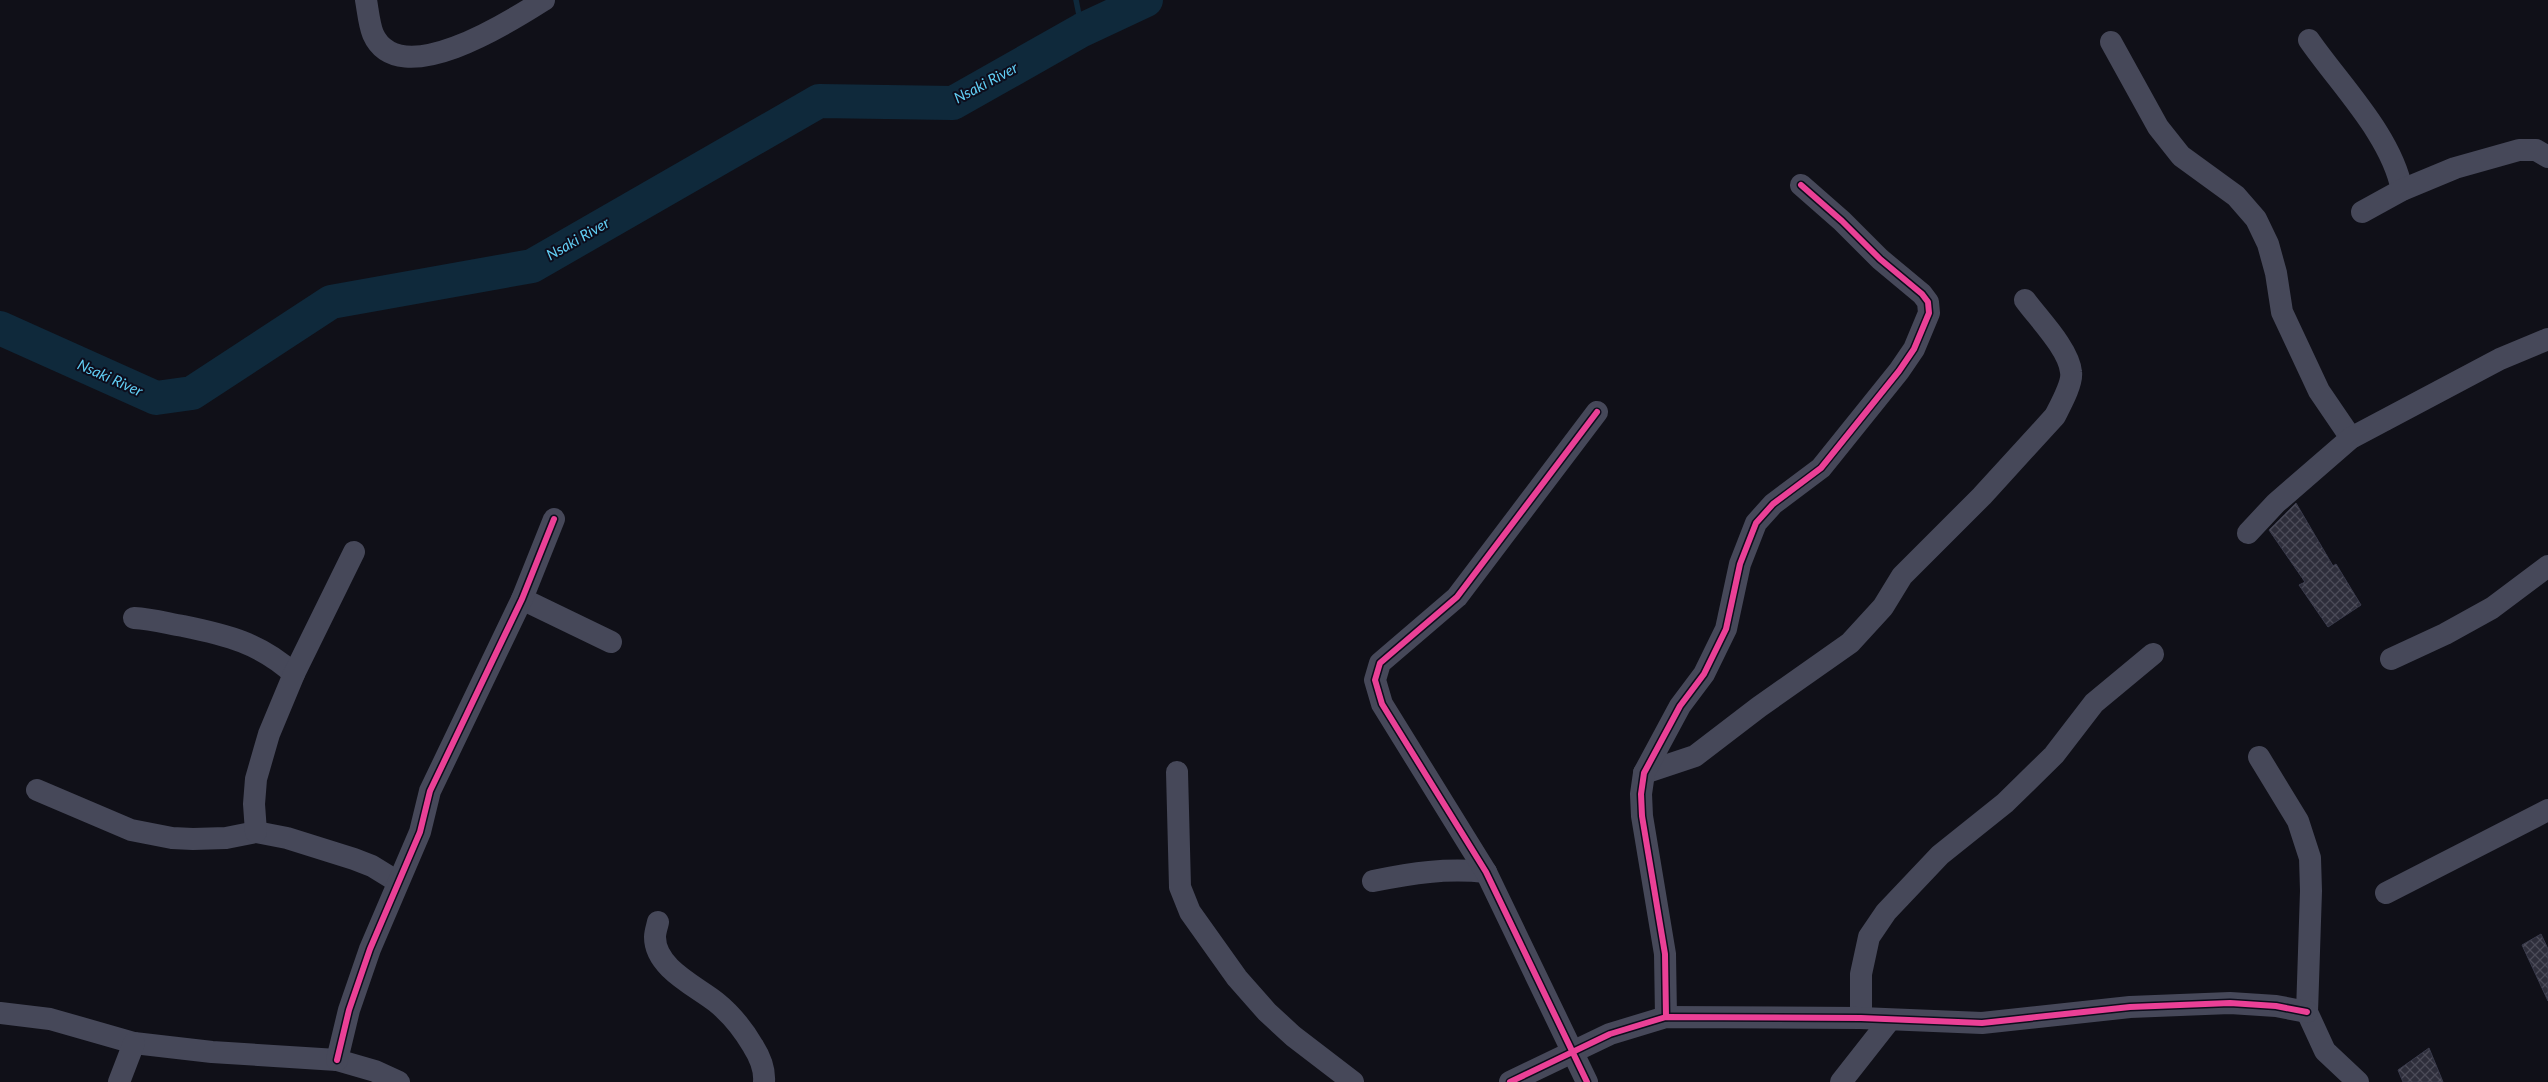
<svg xmlns="http://www.w3.org/2000/svg" width="2548" height="1082" viewBox="0 0 2548 1082" font-family="Lato,sans-serif">
<style>
.lines{fill:none;stroke-linecap:round;stroke-linejoin:round}
.stream{stroke:#0f293b;stroke-width:5.5}
.river{stroke:#0f293b;stroke-width:34}
.building{fill:url(#building-cross-hatch);stroke:#3a3b4c}
.minor{stroke:#464859;stroke-width:22}
.cycleway-casing{stroke:#0d0d1c;stroke-width:9}
.cycleway{stroke:#ea4096;stroke-width:6}
.labels{text-anchor:middle;stroke-width:4;stroke-linejoin:round;paint-order:stroke}
.water-label{font-size:15px;font-style:italic;fill:#61cdf3;stroke:#0d0d1c}
</style>
<defs>
<pattern id="building-cross-hatch" width="8" height="8" patternUnits="userSpaceOnUse" patternTransform="scale(1.25)"><rect width="8" height="8" fill="#2e2e3b"/><path d="M0 0l8 8M0 8l8-8" fill="none" stroke="#4b4b58"/></pattern>
</defs>
<rect width="100%" height="100%" fill="#101018"/>
<g class="lines">
<path class="stream" d="M1076 0 1082 30"/>
<path class="river" d="M0 328 156 398 192 393 331 302 532 266 819 101 953 103 1082 30 1146 0"/>
</g>
<g class="building">
<path d="M2296 503 2333 566 2336 564 2361 605 2328 627 2299 585 2305 582 2269 530Z"/>
<path d="M2541 934 2548 949V1001L2522 945Z"/>
<path d="M2429 1048 2443 1082H2403L2398 1070Z"/>
</g>
<g class="lines">
<g class="minor">
<path d="M366 0C368 11 369 24 373 34 399 93 511 21 544 0"/>
<path d="M2309 40C2341 86 2391 135 2402 190"/>
<path d="M2111 42 2158 127 2181 156 2236 196 2256 219 2268 244 2276 273 2282 312 2319 391 2351 438"/>
<path d="M2362 212 2402 190 2455 168 2519 150H2536L2548 157"/>
<path d="M2248 533 2276 503 2351 438 2500 359 2548 339"/>
<path d="M522 599 611 642"/>
<path d="M134 618C151 619 166 623 183 626 227 635 260 643 294 674"/>
<path d="M2391 659 2445 634 2492 608 2548 566"/>
<path d="M2259 757 2298 821 2310 858 2311 891 2307 1012 2325 1051 2358 1082"/>
<path d="M1177 772 1180 887 1190 912 1237 978 1267 1012 1293 1036 1353 1082"/>
<path d="M1644 773 1695 756 1759 707 1850 643 1883 607 1902 576 1982 496 2055 416C2060 406 2073 383 2071 372 2069 349 2038 318 2025 300"/>
<path d="M37 790 131 830 172 838 193 839 226 838 256 832 287 838 354 859 372 866 398 882"/>
<path d="M256 832 254 804 256 779 269 734 294 674 354 552"/>
<path d="M1373 881C1413 873 1445 868 1486 872"/>
<path d="M2386 893 2548 810"/>
<path d="M658 922C657 927 655 932 655 937 655 968 696 986 716 1002 731 1014 743 1029 753 1046 760 1057 765 1069 764 1082"/>
<path d="M0 1013 50 1019 134 1043 212 1052 337 1060 375 1071 399 1082"/>
<path d="M1666 1017 1665 954 1642 816 1641 794 1644 773 1680 706 1704 674 1726 629 1740 564 1756 523 1773 504 1821 468 1899 371 1914 349 1929 313 1928 302 1922 294 1880 259 1842 221 1801 185"/>
<path d="M1861 1018V974L1869 937 1886 912 1940 855 2005 803 2054 755 2094 703 2153 654"/>
<path d="M337 1060 349 1010 370 949 420 832 430 791 522 599 554 519"/>
<path d="M119 1082 134 1043"/>
<path d="M1510 1082 1610 1034 1666 1017 1861 1018 1982 1023 2130 1007 2230 1003 2276 1006 2307 1012"/>
<path d="M1587 1082 1486 872 1382 704 1375 680 1380 663 1457 597 1597 412"/>
<path d="M1841 1082 1889 1021"/>
</g>
<defs>
<g id="cycleway">
<path d="M1666 1017 1665 954 1642 816 1641 794 1644 773 1680 706 1704 674 1726 629 1740 564 1756 523 1773 504 1821 468 1899 371 1914 349 1929 313 1928 302 1922 294 1880 259 1842 221 1801 185"/>
<path d="M337 1060 349 1010 370 949 420 832 430 791 522 599 554 519"/>
<path d="M1510 1082 1610 1034 1666 1017 1861 1018 1982 1023 2130 1007 2230 1003 2276 1006 2307 1012"/>
<path d="M1587 1082 1486 872 1382 704 1375 680 1380 663 1457 597 1597 412"/>
</g>
</defs>
<use href="#cycleway" class="cycleway-casing"/>
<use href="#cycleway" class="cycleway"/>
</g>
<g class="labels">
<g class="water-label">
<text transform="translate(986 83) rotate(-28)" y="5">Nsaki River</text>
<text transform="translate(578 239) rotate(-30)" y="5">Nsaki River</text>
<text transform="translate(110 378) rotate(24)" y="5">Nsaki River</text>
</g>
</g>
</svg>
